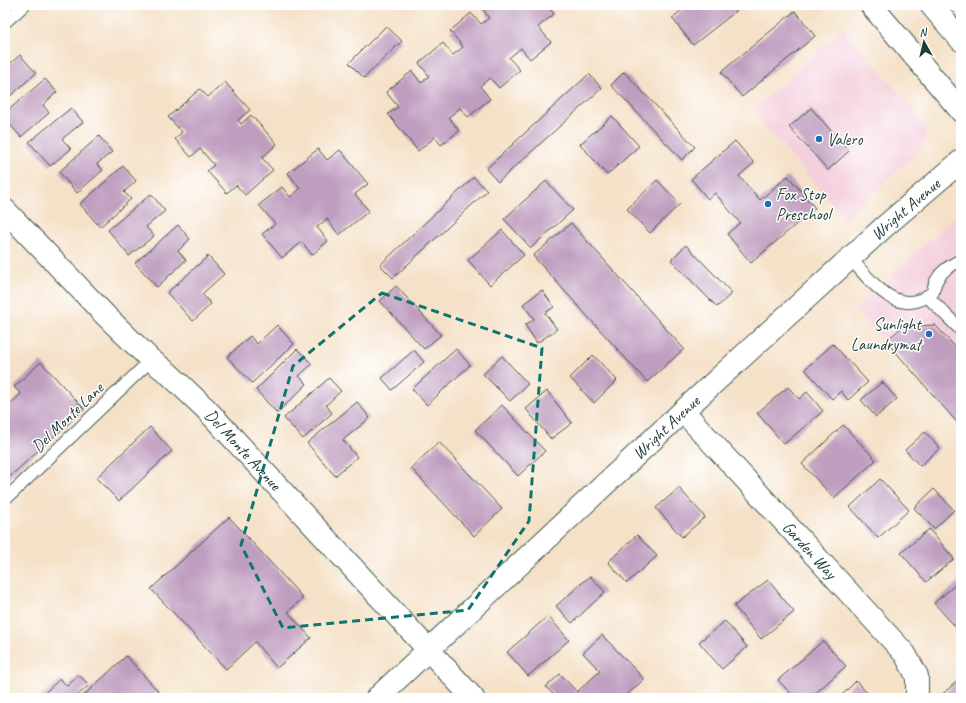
<svg xmlns="http://www.w3.org/2000/svg" width="966" height="703" viewBox="0 0 966 703" font-family="Caveat,sans-serif">
<style>
.built{fill:#f4cfdd}
.building{fill:#bf9dbf}
.lines{fill:none;stroke-linecap:round;stroke-linejoin:round}
.service-casing{stroke:#3f564a;stroke-width:14}
.minor-casing{stroke:#3f564a;stroke-width:24}
.tertiary-casing{stroke:#3f564a;stroke-width:24}
.secondary-casing{stroke:#3f564a;stroke-width:24}
.service{stroke:#fff;stroke-width:12}
.minor{stroke:#fff;stroke-width:22}
.tertiary{stroke:#fff;stroke-width:22}
.secondary{stroke:#fff;stroke-width:22}
.marked{fill:none;stroke:#0f766e;stroke-width:3;stroke-dasharray:8 5;stroke-linejoin:round}
.poi-dot{fill:#1f6fb2;stroke:#fff;stroke-width:1.5}
.labels{text-anchor:middle;stroke-width:3;stroke-linejoin:round;paint-order:stroke}
.poi-label{font-size:17px;fill:#1f3d34;stroke:#fff;text-anchor:start}
.street-label{font-size:17px;fill:#1f3d34;stroke:#fff}
</style>
<rect width="100%" height="100%" fill="#fff"/>
<filter id="ink" filterUnits="userSpaceOnUse"><feTurbulence type="fractalNoise" baseFrequency=".025" numOctaves="2"/><feDisplacementMap in="SourceGraphic" scale="8" xChannelSelector="R" yChannelSelector="G"/><feConvolveMatrix kernelMatrix="1 2 1 2 8 2 1 2 1" color-interpolation-filters="sRGB"/></filter>
<filter id="wash" filterUnits="userSpaceOnUse"><feTurbulence type="fractalNoise" baseFrequency=".012" numOctaves="4" result="noise"/><feDisplacementMap in="SourceGraphic" scale="16" xChannelSelector="R" yChannelSelector="G"/><feGaussianBlur stdDeviation="0.9" result="paint"/><feColorMatrix in="noise" values="0 0 0 0 0 0 0 0 0 0 0 0 0 0 0 0 0 1.4 0 .05"/><feComposite in="paint" operator="in"/></filter>
<g filter="url(#wash)">
<rect width="100%" height="100%" fill="#f5e1c8"/>
<g class="built">
<path d="M843 28 921 119 926 133 925 141 919 150 845 219 753 111Z"/>
<path d="M961 211V422L855 309Z"/>
</g>
<g id="blocks">
<g class="building">
<path d="M480 5H547L554 14 538 27 551 42 530 59 521 48 509 58 520 70 499 88 490 78 480 86 490 99 468 117 460 108 449 117 459 131 441 145 435 137 418 151 388 114 398 107 386 92 412 71 421 83 429 76 419 63 443 43 453 55 463 47 450 31 471 13 481 24 489 18Z"/>
<path d="M688 5H744L693 45 672 18Z"/>
<path d="M795 11 815 36 742 97 721 72Z"/>
<path d="M386 26 402 41 364 78 349 63Z"/>
<path d="M20 55 36 73 5 101V68Z"/>
<path d="M624 72 695 147 682 160 611 85Z"/>
<path d="M589 74 602 88 498 182 486 169Z"/>
<path d="M45 79 57 92 43 105 49 113 21 137 5 119V113Z"/>
<path d="M225 82 250 110 238 120 241 124 251 115 277 144 262 158 273 170 245 195 236 185 227 193 207 171 214 165 200 149 191 157 175 139 182 132 168 117 200 89 208 97Z"/>
<path d="M71 108 83 122 62 139 71 149 50 166 29 142Z"/>
<path d="M811 108 849 151 828 170 789 127Z"/>
<path d="M612 116 639 146 607 175 580 144Z"/>
<path d="M99 136 112 152 97 164 103 170 77 193 59 172Z"/>
<path d="M735 141 754 163 739 176 760 200 788 176 815 208 751 263 727 234 740 223 715 193 708 199 691 179Z"/>
<path d="M318 149 327 160 340 150 368 184 355 194 369 211 339 235 327 219 317 227 328 241 312 255 302 242 282 258 262 234 275 224 259 205 282 187 290 197 300 189 288 173Z"/>
<path d="M123 166 136 181 124 192 131 199 100 227 80 204Z"/>
<path d="M474 177 487 191 393 278 380 265Z"/>
<path d="M657 180 680 204 650 233 627 209Z"/>
<path d="M546 181 573 210 531 248 504 219Z"/>
<path d="M151 194 165 211 146 227 154 236 129 256 108 230Z"/>
<path d="M571 223 684 349 647 382 533 256Z"/>
<path d="M178 225 190 239 178 251 186 260 157 287 135 263Z"/>
<path d="M502 230 524 255 490 285 468 260Z"/>
<path d="M686 245 732 293 717 307 671 260Z"/>
<path d="M208 256 224 274 202 294 211 304 193 321 167 293Z"/>
<path d="M396 286 441 335 424 349 380 301Z"/>
<path d="M542 290 554 307 545 313 557 329 537 343 525 325 534 319 523 304Z"/>
<path d="M277 325 294 344 252 383 227 357 250 336 257 344Z"/>
<path d="M935 325 961 353V427L886 341 902 327Z"/>
<path d="M833 344 868 382 848 400 841 391 832 399 805 369Z"/>
<path d="M297 349 312 364 299 376 307 384 277 413 256 390Z"/>
<path d="M456 349 470 365 427 405 412 389Z"/>
<path d="M414 350 424 362 392 390 382 378Z"/>
<path d="M593 355 617 380 594 403 570 378Z"/>
<path d="M502 356 528 384 510 401 483 374Z"/>
<path d="M41 362 84 409 5 481V409L21 394 14 387Z"/>
<path d="M329 378 341 391 326 405 332 413 303 439 284 418Z"/>
<path d="M882 382 897 399 876 417 861 400Z"/>
<path d="M788 387 799 399 807 392 823 411 784 444 757 413Z"/>
<path d="M547 391 572 423 551 439 526 409Z"/>
<path d="M357 402 370 418 343 440 357 457 335 476 307 443Z"/>
<path d="M502 405 545 451 518 476 475 430Z"/>
<path d="M843 425 876 460 834 498 802 464Z"/>
<path d="M150 427 172 451 119 501 96 478Z"/>
<path d="M925 432 940 448 920 466 905 450Z"/>
<path d="M439 442 502 509 474 536 411 468Z"/>
<path d="M880 479 909 510 878 538 850 507Z"/>
<path d="M679 488 705 517 682 537 656 508Z"/>
<path d="M934 489 954 510 934 529 914 508Z"/>
<path d="M229 517 303 598 288 612 311 638 277 668 255 642 226 669 151 589Z"/>
<path d="M929 529 954 559 926 582 901 553Z"/>
<path d="M637 535 657 556 627 583 608 562Z"/>
<path d="M590 576 605 592 572 623 556 606Z"/>
<path d="M768 580 794 612 761 639 734 606Z"/>
<path d="M961 580V633L934 603Z"/>
<path d="M548 616 569 640 528 676 507 652Z"/>
<path d="M725 621 747 647 722 669 699 642Z"/>
<path d="M602 635 644 679 624 698H557L546 687 560 674 577 692 600 671 583 653Z"/>
<path d="M823 641 846 666 810 698H795L778 680Z"/>
<path d="M126 656 158 691 151 698H81Z"/>
<path d="M79 675 89 685 77 696 78 698H39L60 679 67 686Z"/>
<path d="M856 681 872 698H839Z"/>
<path d="M957 681 961 685V698H938Z"/>
</g>
</g>
</g>
<g filter="url(#ink)">
<use href="#blocks" fill-opacity="0" stroke="#3f564a" stroke-width="1"/>
<g class="lines">
<defs>
<g id="service">
<path d="M5 22 24 5"/>
<path d="M850 258C871 281 899 321 933 292 935 275 947 267 961 260"/>
<path d="M927 296 961 330"/>
<path d="M5 497 10 495 151 360"/>
</g>
<g id="minor">
<path id="s1" d="M5 210 106 316 151 360 168 373 206 409 473 698"/>
<path id="s2" d="M683 411 905 654 917 676V698"/>
</g>
<g id="tertiary">
<path id="s3" d="M377 698 683 411 884 227 961 161"/>
</g>
<g id="secondary">
<path d="M871 5 961 111"/>
<path d="M931 5 961 40"/>
</g>
</defs>
<use href="#service" class="service-casing"/>
<use href="#minor" class="minor-casing"/>
<use href="#tertiary" class="tertiary-casing"/>
<use href="#secondary" class="secondary-casing"/>
<use href="#service" class="service"/>
<use href="#minor" class="minor"/>
<use href="#tertiary" class="tertiary"/>
<use href="#secondary" class="secondary"/>
</g>
</g>
<path class="marked" d="M382 293 542 348 529 521 468 610 283 628 241 545 293 366Z"/>
<g class="poi-dot">
<circle cx="819" cy="139" r="4"/>
<circle cx="768" cy="204" r="4"/>
<circle cx="929" cy="334" r="4"/>
</g>
<g class="labels">
<g class="poi-label">
<text x="827" y="145">Valero</text>
<text x="776" y="200">Fox Stop<tspan x="776" dy="20">Preschool</tspan></text>
<text x="921" y="330" text-anchor="end">Sunlight<tspan x="921" dy="20">Laundrymat</tspan></text>
</g>
<g class="street-label">
<text dy="6" stroke="none"><textPath href="#s3" startOffset="720">Wright Avenue</textPath></text>
<text transform="translate(67 417) rotate(-44)" y="6">Del Monte Lane</text>
<text dy="6" stroke="none"><textPath href="#s3" startOffset="396">Wright Avenue</textPath></text>
<text dy="6" stroke="none"><textPath href="#s1" startOffset="338">Del Monte Avenue</textPath></text>
<text dy="6" stroke="none"><textPath href="#s2" startOffset="188">Garden Way</textPath></text>
</g>
</g>
<rect width="966" height="703" fill="none" stroke="#fff" stroke-width="20"/>
<g transform="translate(924 42) rotate(352)" stroke="#ffffff" stroke-width="3" paint-order="stroke">
<path d="M0-3L7 15L0 10L-7 15Z" fill="#1f3d34"/>
<text y="-6" font-size="11" font-weight="bold" text-anchor="middle" fill="#1f3d34">N</text>
</g>
</svg>
